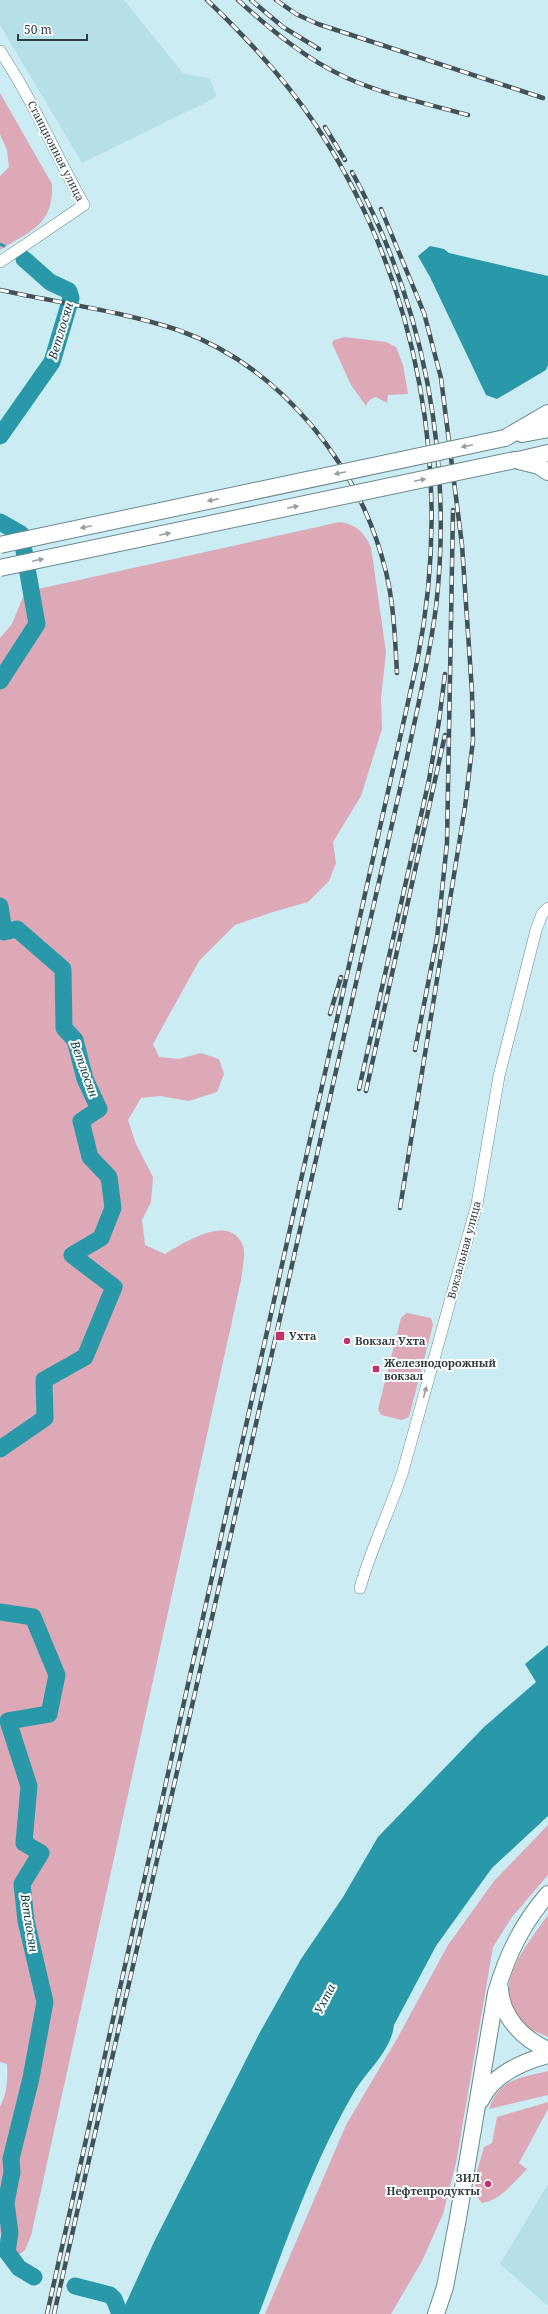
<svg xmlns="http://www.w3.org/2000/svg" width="548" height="2314" viewBox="0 0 548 2314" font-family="'Noto Serif',serif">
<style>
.built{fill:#b6e0e8}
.green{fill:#dda9b6}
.water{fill:#2999a9}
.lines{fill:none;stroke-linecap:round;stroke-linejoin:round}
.stream{stroke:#2999a9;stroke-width:3}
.river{stroke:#2999a9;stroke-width:17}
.street-casing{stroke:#6a898e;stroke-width:12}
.secondary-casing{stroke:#6a898e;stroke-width:18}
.street{stroke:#fff;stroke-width:11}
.secondary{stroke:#fff;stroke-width:16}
.rail-casing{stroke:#435256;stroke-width:4.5}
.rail{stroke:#fff;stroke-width:3;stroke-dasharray:9;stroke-linecap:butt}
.secondary-bridge-casing{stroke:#6a898e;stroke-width:18;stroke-linecap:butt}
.secondary-bridge{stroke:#fff;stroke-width:16}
.oneway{fill:#989ea0}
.poi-dot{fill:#bf3469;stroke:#fff;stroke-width:1.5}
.labels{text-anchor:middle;stroke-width:4;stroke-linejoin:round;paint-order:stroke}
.street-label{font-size:11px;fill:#303d40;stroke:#fff}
.poi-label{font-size:11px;font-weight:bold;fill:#303d40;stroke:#fff;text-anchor:start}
.water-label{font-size:12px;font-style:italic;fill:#13434a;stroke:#fff}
</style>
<rect width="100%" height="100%" fill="#cbecf3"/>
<g class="built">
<path d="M0 0H124L183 73 210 79 217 97 82 163 0 25Z"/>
<path d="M548 2184V2306L500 2264Z"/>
</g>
<g class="green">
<path d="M0 93 52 184C54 225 30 231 0 250V176L9 167 7 150 0 134Z"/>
<path d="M344 337 386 342 396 347 403 365 408 394 388 395 387 403 376 397C370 399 368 401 366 406L351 385 332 343 334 340Z"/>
<path d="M340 522C357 525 363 531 371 547L386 652 381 699 382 729 361 796 333 842 336 863 329 881 308 902 273 912 235 925 199 961 153 1044 159 1057 179 1059 201 1053 219 1059 224 1074 217 1092 189 1101 160 1096 141 1098 128 1120 136 1144 153 1177 151 1202 142 1220 145 1245 165 1254C184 1243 230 1212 243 1246 246 1254 242 1271 241 1280L31 2236 25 2250 16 2257 4 2254 0 2231V2107C7 2093 8 2080 7 2064L0 2062V638L12 624 25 592Z"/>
<path d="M407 1313 431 1318 433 1325 409 1417 402 1420 381 1415 378 1409 401 1318Z"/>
<path d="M548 1825V1875L512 1917 493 1947 456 2163 443 2214 422 2261 391 2314H265L346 2125 398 2037 448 1945 494 1881Z"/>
<path d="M548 1915V2037C477 2009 517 1957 548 1915Z"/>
<path d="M548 2071V2095L489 2109C500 2078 520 2078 548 2071Z"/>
<path d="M548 2102V2109L519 2163 527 2169C514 2182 501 2200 482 2203 468 2190 480 2163 484 2147L492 2143 497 2117Z"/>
</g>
<g class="water">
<path d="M430 246 444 249 449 253 548 276V365L546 370 497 399 486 395 430 277 418 256Z"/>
<path d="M548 1645V1816L492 1868 436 1946 394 2025C391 2052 366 2071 353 2094 313 2163 287 2240 259 2314H121L154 2242 259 2034 301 1959 343 1897 378 1837 484 1727 536 1682 525 1664Z"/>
</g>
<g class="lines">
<path class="stream" d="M0 244 4 246"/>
<g class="river">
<path d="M0 436 52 362 71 298 69 291 50 282 24 259"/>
<path d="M0 522 21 534 37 624 0 681"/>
<path d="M0 906 4 932 17 929 63 969 64 1028 75 1040 85 1079 99 1109 81 1121 90 1157 109 1177 113 1208 101 1238 72 1255 114 1287 85 1357 44 1380 45 1418 0 1449"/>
<path d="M0 1612 33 1617 57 1675 49 1714 8 1721 29 1786 24 1843 41 1853 22 1884 26 1921 45 2002 31 2078 11 2159 12 2172 6 2203 10 2233 7 2252 19 2268 34 2277"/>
<path d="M75 2286 110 2295 114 2299 120 2314"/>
</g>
<defs>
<g id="street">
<path d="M0 51C33 100 55 154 84 205L0 262"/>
<path d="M360 1588C371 1548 390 1511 403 1471L477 1204 499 1076 536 930 542 914 548 908"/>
</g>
<g id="secondary">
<path d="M522 434 548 429"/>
<path d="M505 438 548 413"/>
<path d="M515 460 539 466 548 472"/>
<path d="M518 460 548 453"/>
<path d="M500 1988C501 2017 523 2039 548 2050"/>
<path d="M481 2100C493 2074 522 2062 548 2055"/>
<path d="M436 2314 445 2287 458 2218 496 1993C507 1955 522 1924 548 1894"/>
</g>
</defs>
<use href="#street" class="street-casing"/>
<use href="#secondary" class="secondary-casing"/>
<use href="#street" class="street"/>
<use href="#secondary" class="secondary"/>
<defs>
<g id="rail">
<path d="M238 0C271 30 307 60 347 78 385 95 428 104 468 115"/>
<path d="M251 0 283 27 319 49"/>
<path d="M276 0 296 14 318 24 543 98"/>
<path d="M325 127 345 160"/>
<path d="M381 209 424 313 441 378 462 545 472 692 473 740 465 807 400 1208"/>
<path d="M0 290C59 303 121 311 178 330 282 367 360 466 386 572 394 605 395 639 397 673"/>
<path d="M330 1014 341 977"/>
<path d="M415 1050 437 938 447 843 453 510"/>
<path d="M359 1089 429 780 439 721 445 674"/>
<path d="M366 1091 445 735"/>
<path d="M47 2314 417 662C454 479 420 283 317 127 286 80 248 39 207 0"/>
<path d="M54 2314 405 767C416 714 429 661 436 607 453 458 424 303 352 172"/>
</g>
</defs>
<use href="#rail" class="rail-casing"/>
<use href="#rail" class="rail"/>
<defs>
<g id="secondary-bridge">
<path d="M0 545 505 438"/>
<path d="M0 568 515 460"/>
</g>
</defs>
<use href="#secondary-bridge" class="secondary-bridge-casing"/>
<use href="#secondary-bridge" class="secondary-bridge"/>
</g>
<defs><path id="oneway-solid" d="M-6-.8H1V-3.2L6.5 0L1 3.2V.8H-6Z"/></defs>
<g class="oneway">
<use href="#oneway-solid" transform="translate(467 446) rotate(168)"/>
<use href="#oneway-solid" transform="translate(340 473) rotate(168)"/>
<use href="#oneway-solid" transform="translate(420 480) rotate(-12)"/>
<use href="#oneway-solid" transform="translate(213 500) rotate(168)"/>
<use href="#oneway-solid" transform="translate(293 507) rotate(-12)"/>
<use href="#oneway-solid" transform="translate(86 527) rotate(168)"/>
<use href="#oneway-solid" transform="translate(165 534) rotate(-12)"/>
<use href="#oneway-solid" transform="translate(38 560) rotate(-12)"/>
<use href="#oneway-solid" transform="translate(425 1392) rotate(-75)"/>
</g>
<g class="poi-dot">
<rect x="275" y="1331" width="10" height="10" rx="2"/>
<circle cx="347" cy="1341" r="4"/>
<rect x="372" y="1365" width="8" height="8" rx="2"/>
<circle cx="488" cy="2184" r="4"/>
</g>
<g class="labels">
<g class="street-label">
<text transform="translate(56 151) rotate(63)" y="4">Станционная улица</text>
<text transform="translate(464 1250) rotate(-75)" y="4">Вокзальная улица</text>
</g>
<g class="poi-label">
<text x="289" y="1340">Ухта</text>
<text x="355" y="1345">Вокзал Ухта</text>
<text x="384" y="1367">Железнодорожный<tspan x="384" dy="13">вокзал</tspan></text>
<text x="480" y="2182" text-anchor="end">ЗИЛ<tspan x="480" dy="13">Нефтепродукты</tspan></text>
</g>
<g class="water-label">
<text transform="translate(61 331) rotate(-73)" y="4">Ветлосян</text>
<text transform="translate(84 1069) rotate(70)" y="4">Ветлосян</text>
<text transform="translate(29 1923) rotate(81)" y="4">Ветлосян</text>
<text transform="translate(325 1999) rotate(-63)" y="4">Ухта</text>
</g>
</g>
<path d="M18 34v6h69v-6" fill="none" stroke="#303d40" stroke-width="2"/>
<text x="24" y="34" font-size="12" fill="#303d40" stroke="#ffffff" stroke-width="3" paint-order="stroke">50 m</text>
</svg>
